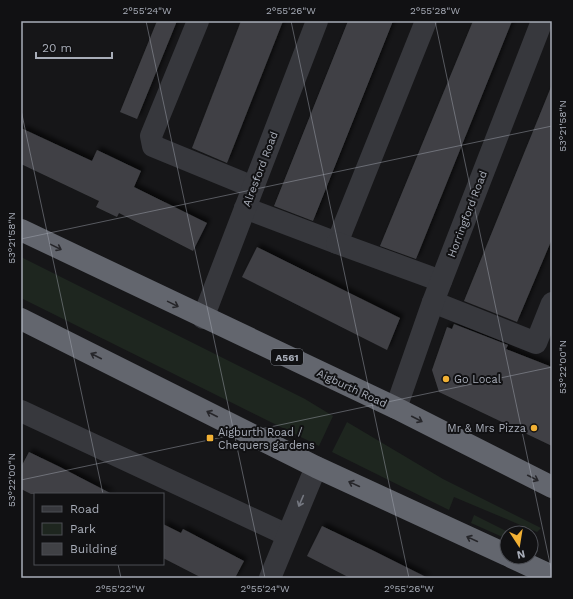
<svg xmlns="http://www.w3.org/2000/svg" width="573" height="599" viewBox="0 0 573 599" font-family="'Work Sans',sans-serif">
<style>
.green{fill:#1e261f}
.building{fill:#404145;filter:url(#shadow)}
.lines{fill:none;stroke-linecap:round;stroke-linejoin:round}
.minor{stroke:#37383d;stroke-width:22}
.highway{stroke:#63666e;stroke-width:22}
.oneway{stroke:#26262a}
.oneway2{stroke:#757881}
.ticks{fill:none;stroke:#a8adb8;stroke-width:1;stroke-opacity:0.45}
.poi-dot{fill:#f2b134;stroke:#111113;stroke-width:1.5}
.labels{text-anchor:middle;stroke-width:4;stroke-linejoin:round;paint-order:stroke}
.shield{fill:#111113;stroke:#7b7e86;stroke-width:1}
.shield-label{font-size:10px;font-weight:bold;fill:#a8adb8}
.street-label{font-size:11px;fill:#a8adb8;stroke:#111113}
.poi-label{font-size:11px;fill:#a8adb8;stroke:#111113;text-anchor:start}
.neatline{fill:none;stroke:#a8adb8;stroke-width:1.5}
.ticks-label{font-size:10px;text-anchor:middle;fill:#a8adb8}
</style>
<defs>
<filter id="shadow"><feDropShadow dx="3.5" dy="-3.5" stdDeviation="2" flood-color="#0009"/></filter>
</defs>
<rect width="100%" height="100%" fill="#161618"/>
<g class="green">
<path d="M21 257 305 399 333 416 319 446 21 298Z"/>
<path d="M347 422 443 479 541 528 537 532 454 497 449 510 332 452Z"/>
<path d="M474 515 510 533H507V539L471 523Z"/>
</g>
<g class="building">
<path d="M157 21H177L137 119 120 112Z"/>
<path d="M241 21H283L227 163 192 148Z"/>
<path d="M348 21H393L313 221 274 206Z"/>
<path d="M473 21H512L416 259 380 246Z"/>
<path d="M551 87 552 239 517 322 464 301Z"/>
<path d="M21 128 92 161 97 150 141 171 134 187 207 223 193 251 119 213 117 217 96 207 99 201 21 164Z"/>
<path d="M257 247 400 318 387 350 242 277Z"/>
<path d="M454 324 508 345 506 349 552 367V446L439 392 432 370 447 327 452 329Z"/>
<path d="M29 452 60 467 112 494H31L21 489V467Z"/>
<path d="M163 524 181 533 183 529 244 561 235 578H202L163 558Z"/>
<path d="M322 526 374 551 428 578H350L307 556Z"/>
</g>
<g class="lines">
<g class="minor">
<path d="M198 21 151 136 153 146 253 187"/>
<path d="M245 208 337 243 426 21"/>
<path d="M337 243 441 281"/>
<path d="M433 302 536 343 552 303"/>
<path d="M203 318 317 21"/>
<path d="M396 408 433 302 542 21"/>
<path d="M21 411 287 535"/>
<path d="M270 578 316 467"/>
</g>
<g class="highway">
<path d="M21 230 396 408 552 487"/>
<path d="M21 319 316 467 507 555"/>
<path d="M511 557 552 576"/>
</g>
</g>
<defs><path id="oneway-shaft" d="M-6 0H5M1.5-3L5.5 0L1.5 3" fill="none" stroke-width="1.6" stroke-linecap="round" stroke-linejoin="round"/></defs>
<g class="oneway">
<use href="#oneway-shaft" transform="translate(56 247) rotate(26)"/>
<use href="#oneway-shaft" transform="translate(173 304) rotate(26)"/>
<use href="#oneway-shaft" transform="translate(96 356) rotate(-153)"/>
<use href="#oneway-shaft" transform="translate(212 414) rotate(-153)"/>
<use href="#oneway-shaft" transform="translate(417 419) rotate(27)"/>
<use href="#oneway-shaft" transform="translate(533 478) rotate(27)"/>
<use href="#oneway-shaft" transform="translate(354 484) rotate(-155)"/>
<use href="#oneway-shaft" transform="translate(472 539) rotate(-155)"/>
</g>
<use class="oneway2" href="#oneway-shaft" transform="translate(301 501) rotate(113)"/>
<path class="ticks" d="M146 21 265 578M291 21 409 578M435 21 552 573M21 110 103 494M21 239 552 126M21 480 552 367M118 564 121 578"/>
<g class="poi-dot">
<circle cx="446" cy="379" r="4"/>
<circle cx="534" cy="428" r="4"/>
<rect x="206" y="434" width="8" height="8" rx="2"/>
</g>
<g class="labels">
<rect class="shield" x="271" y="349" width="32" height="16" rx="3"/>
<g class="shield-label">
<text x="287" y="361">A561</text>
</g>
<g class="street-label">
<text transform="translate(260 169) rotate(-69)" y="4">Alresford Road</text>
<text transform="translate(467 214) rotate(-69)" y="4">Horringford Road</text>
<text transform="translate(352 388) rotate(25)" y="4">Aigburth Road</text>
</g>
<g class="poi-label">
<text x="454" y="383">Go Local</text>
<text x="526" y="432" text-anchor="end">Mr &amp; Mrs Pizza</text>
<text x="218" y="436">Aigburth Road /<tspan x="218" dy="13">Chequers gardens</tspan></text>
</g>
</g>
<rect width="573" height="599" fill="none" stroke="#111113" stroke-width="44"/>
<rect x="34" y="493" width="130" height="72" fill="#111113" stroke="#4d4f55"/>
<rect x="42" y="506" width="20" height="6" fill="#37383d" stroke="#4d4f55"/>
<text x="70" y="513" font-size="12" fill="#a8adb8">Road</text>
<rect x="42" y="523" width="20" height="12" fill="#1e261f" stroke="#4d4f55"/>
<text x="70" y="533" font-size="12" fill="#a8adb8">Park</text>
<rect x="42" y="543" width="20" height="12" fill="#404145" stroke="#4d4f55"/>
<text x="70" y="553" font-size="12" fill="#a8adb8">Building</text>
<g transform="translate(519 545) rotate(168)"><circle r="19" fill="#111113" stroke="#4d4f55"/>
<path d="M0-3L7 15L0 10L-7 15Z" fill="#f2b134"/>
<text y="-6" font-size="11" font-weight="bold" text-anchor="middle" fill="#a8adb8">N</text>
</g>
<path d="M36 52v6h76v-6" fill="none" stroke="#a8adb8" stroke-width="2"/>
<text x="42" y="52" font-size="12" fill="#a8adb8" stroke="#111113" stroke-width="3" paint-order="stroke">20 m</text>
<rect x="22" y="22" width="529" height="555" class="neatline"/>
<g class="ticks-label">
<text x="147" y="14">2°55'24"W</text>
<text x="291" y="14">2°55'26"W</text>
<text x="435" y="14">2°55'28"W</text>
<text transform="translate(562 126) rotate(-90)" y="4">53°21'58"N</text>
<text transform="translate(11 238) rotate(-90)" y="4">53°21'58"N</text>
<text transform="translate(562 367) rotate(-90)" y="4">53°22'00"N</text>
<text transform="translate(11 480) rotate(-90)" y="4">53°22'00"N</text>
<text x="120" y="592">2°55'22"W</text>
<text x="265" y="592">2°55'24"W</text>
<text x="409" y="592">2°55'26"W</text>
</g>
</svg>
